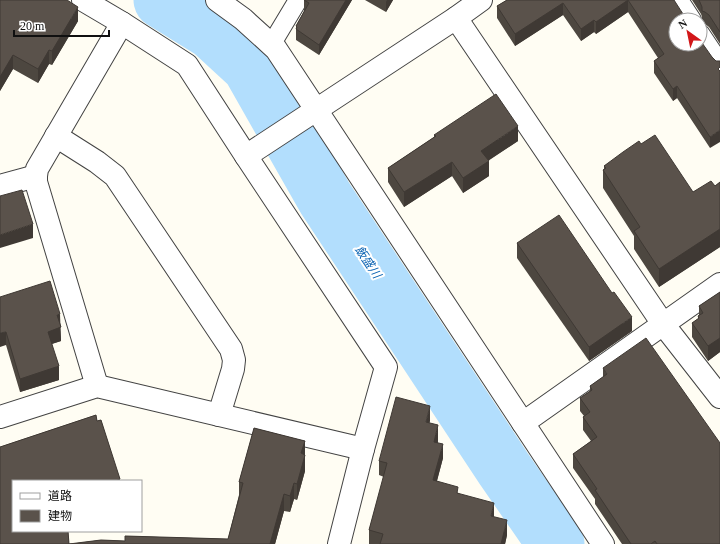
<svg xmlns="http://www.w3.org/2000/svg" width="720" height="544" viewBox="0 0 720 544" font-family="'Times New Roman','Noto Sans JP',serif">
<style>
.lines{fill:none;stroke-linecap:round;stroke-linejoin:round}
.river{stroke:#b2defd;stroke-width:57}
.service-casing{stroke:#434343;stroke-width:20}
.minor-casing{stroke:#434343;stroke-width:24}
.service{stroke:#fff;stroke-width:18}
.minor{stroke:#fff;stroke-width:22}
.wall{fill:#4d4740}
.shaded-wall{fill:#3f3934}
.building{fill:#5a524b;stroke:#3f3934}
.labels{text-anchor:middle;stroke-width:4;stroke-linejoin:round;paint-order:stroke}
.water-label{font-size:12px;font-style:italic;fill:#0962b2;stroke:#fff}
</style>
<rect width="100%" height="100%" fill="#fffdf3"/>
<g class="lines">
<path class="river" d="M162 0 212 31 250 66 325 198 504 469 556 544"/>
<defs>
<g id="service">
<path d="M679 0 692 20"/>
<path d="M700 33 720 63"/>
<path d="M271 45 298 0"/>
</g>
<g id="minor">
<path d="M83 0 122 23 187 65 246 156 386 367 363 449 339 544"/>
<path d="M217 0 243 19 276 49 603 544"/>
<path d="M456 18 663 324 720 397"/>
<path d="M56 136 97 162 115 176 231 349 234 360 233 369 219 415"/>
<path d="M246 156 456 18 481 0"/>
<path d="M0 186 36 176"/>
<path d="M97 386 36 182V176L37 169 122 23"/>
<path d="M0 417 97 386 363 449"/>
<path d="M523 423 720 284"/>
</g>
</defs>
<use href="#service" class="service-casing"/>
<use href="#minor" class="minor-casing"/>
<use href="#service" class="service"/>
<use href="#minor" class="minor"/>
</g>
<g class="wall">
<path d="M0 0 78 21 52 65 49 64 38 83 13 69 0 91Z"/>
<path d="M304 0H352L319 55 296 40V26L304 11Z"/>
<path d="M365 0H393L386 12Z"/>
<path d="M507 0H674L676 20 712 57 710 148 677 98 673 101 654 73V61L658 58 628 12 596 34 594 32 581 41 563 15 515 46 497 18V6Z"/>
<path d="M692 0H720V44L709 27 705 24 702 23V17L701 14Z"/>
<path d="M434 135 518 141 488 161 489 176 463 193 452 176 404 207 388 182V168L434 137Z"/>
<path d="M641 144 693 192 715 186 720 182V247L659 287 634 249V236L603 188V170L604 169V166Z"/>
<path d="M517 243 632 331 589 361 517 258Z"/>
<path d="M720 292V352L708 361 692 337V323L698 319V316L699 315V306Z"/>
<path d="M0 297 60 324 61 341 52 344 59 380 20 392 6 345Z"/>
<path d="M603 368 720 544H622L595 504V499L573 468V454L591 441 583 430V417L584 416 580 411V398L590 391V386L603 377Z"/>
<path d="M96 415 97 421 101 420 120 481H13V531H68L69 544 101 540 125 541V536L228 539 239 495V482L254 428 305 441V471L297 500 294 499 290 512 284 511 275 544H0V447Z"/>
<path d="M430 421 429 423 438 440V443L443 458 437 481 458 493 494 517 507 535 505 544H369V530L384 477 379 475V461Z"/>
</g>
<g class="shaded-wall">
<path d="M346 0H352L319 55V45Z"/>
<path d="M387 0H393L386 12V2Z"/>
<path d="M628 0V12L596 34V22Z"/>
<path d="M563 3V15L515 46V34Z"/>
<path d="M78 7V21L52 65V51Z"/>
<path d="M594 20V32L581 41V29Z"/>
<path d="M49 50V64L38 83V69Z"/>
<path d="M13 55V69L0 91V77Z"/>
<path d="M677 86V98L673 101V89Z"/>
<path d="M518 126V141L481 165V151Z"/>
<path d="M720 130V142L710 148V137Z"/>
<path d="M489 161V176L463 193V178Z"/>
<path d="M452 162V176L404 207V192Z"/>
<path d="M33 224V238L0 248V235Z"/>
<path d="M720 229V247L659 287V269Z"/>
<path d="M60 314 61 341 48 345V332L57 315Z"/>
<path d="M632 317V331L589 361V347Z"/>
<path d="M6 332V345L0 347V333Z"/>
<path d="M720 338V352L708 361V346Z"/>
<path d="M59 366V380L20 392V379Z"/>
<path d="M430 406V421L426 436V422Z"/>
<path d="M438 425V440L434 456V442Z"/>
<path d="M305 441V457L301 453Z"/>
<path d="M443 444V458L433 495V480Z"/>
<path d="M305 455V471L297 500V484Z"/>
<path d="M294 483V499L290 512V496Z"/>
<path d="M284 494V511L275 544H270Z"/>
<path d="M494 503V517L491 516Z"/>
<path d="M507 520V535L505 544H501Z"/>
</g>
<g class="building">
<path d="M0 0H67L78 7 52 51 49 50 38 69 13 55 0 77Z"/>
<path d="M304 0H346L319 45 296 29 297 27 296 26 309 3Z"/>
<path d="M507 0H674L683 14 687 17 690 18V20H676V44H700V40L712 57 716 61H720V67L718 69 720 71V130L710 137 677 86 673 89 654 61 664 54 628 0 596 22 594 20 581 29 563 3 515 34 497 6Z"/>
<path d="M699 0H720V32L709 15 705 12 702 11V7Z"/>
<path d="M496 94 518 126 481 151 489 161 463 178 452 162 404 192 388 168 436 136 434 135Z"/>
<path d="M655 135 693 192 711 181 715 186 720 182V229L659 269 634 231 640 227 603 170 606 168 604 166 623 152 639 141 641 144Z"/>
<path d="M22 190 33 224 0 235V196Z"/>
<path d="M559 215 612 293 614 292 632 317 589 347 517 243Z"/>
<path d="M50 281 60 314 57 315 61 327 48 332 59 366 20 379 6 332 0 333V297Z"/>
<path d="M720 292V338L708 346 692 323 699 318 698 316 703 313 699 306Z"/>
<path d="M646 338 720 443V544H657L655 541 651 544H631L595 490 597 489 573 454 597 437 583 417 590 412 580 398 592 390 590 386 607 374 603 368Z"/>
<path d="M396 397 430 406 426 422 438 425 434 442 443 444 433 480 458 487 457 493 494 503 491 516 507 520 501 544H380L383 534 369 530 387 463 379 461Z"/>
<path d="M96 415 97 421 101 420 120 479 116 481H13V531H68L69 544 101 540 125 541V536L228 539 243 483 239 482 254 428 305 441 301 453 305 455 297 484 294 483 290 496 284 494 270 544H0V447Z"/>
</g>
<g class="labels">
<g class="water-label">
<text transform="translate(368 262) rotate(56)" y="4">飯盛川</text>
</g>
</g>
<rect x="12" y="480" width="130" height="52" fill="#ffffff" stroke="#9f9f9f"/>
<rect x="20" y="493" width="20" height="6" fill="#ffffff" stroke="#9f9f9f"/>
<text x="48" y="500" font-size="12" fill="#101010">道路</text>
<rect x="20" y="510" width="20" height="12" fill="#5a524b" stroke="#9f9f9f"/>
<text x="48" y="520" font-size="12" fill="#101010">建物</text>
<g transform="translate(688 32) rotate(327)"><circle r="19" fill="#ffffff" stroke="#9f9f9f"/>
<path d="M0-3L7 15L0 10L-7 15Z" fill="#d21719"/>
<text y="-6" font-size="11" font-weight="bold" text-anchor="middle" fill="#101010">N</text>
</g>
<path d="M14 30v6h95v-6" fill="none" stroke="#101010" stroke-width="2"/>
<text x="20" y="30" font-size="12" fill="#101010" stroke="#ffffff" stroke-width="3" paint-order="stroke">20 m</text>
</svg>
